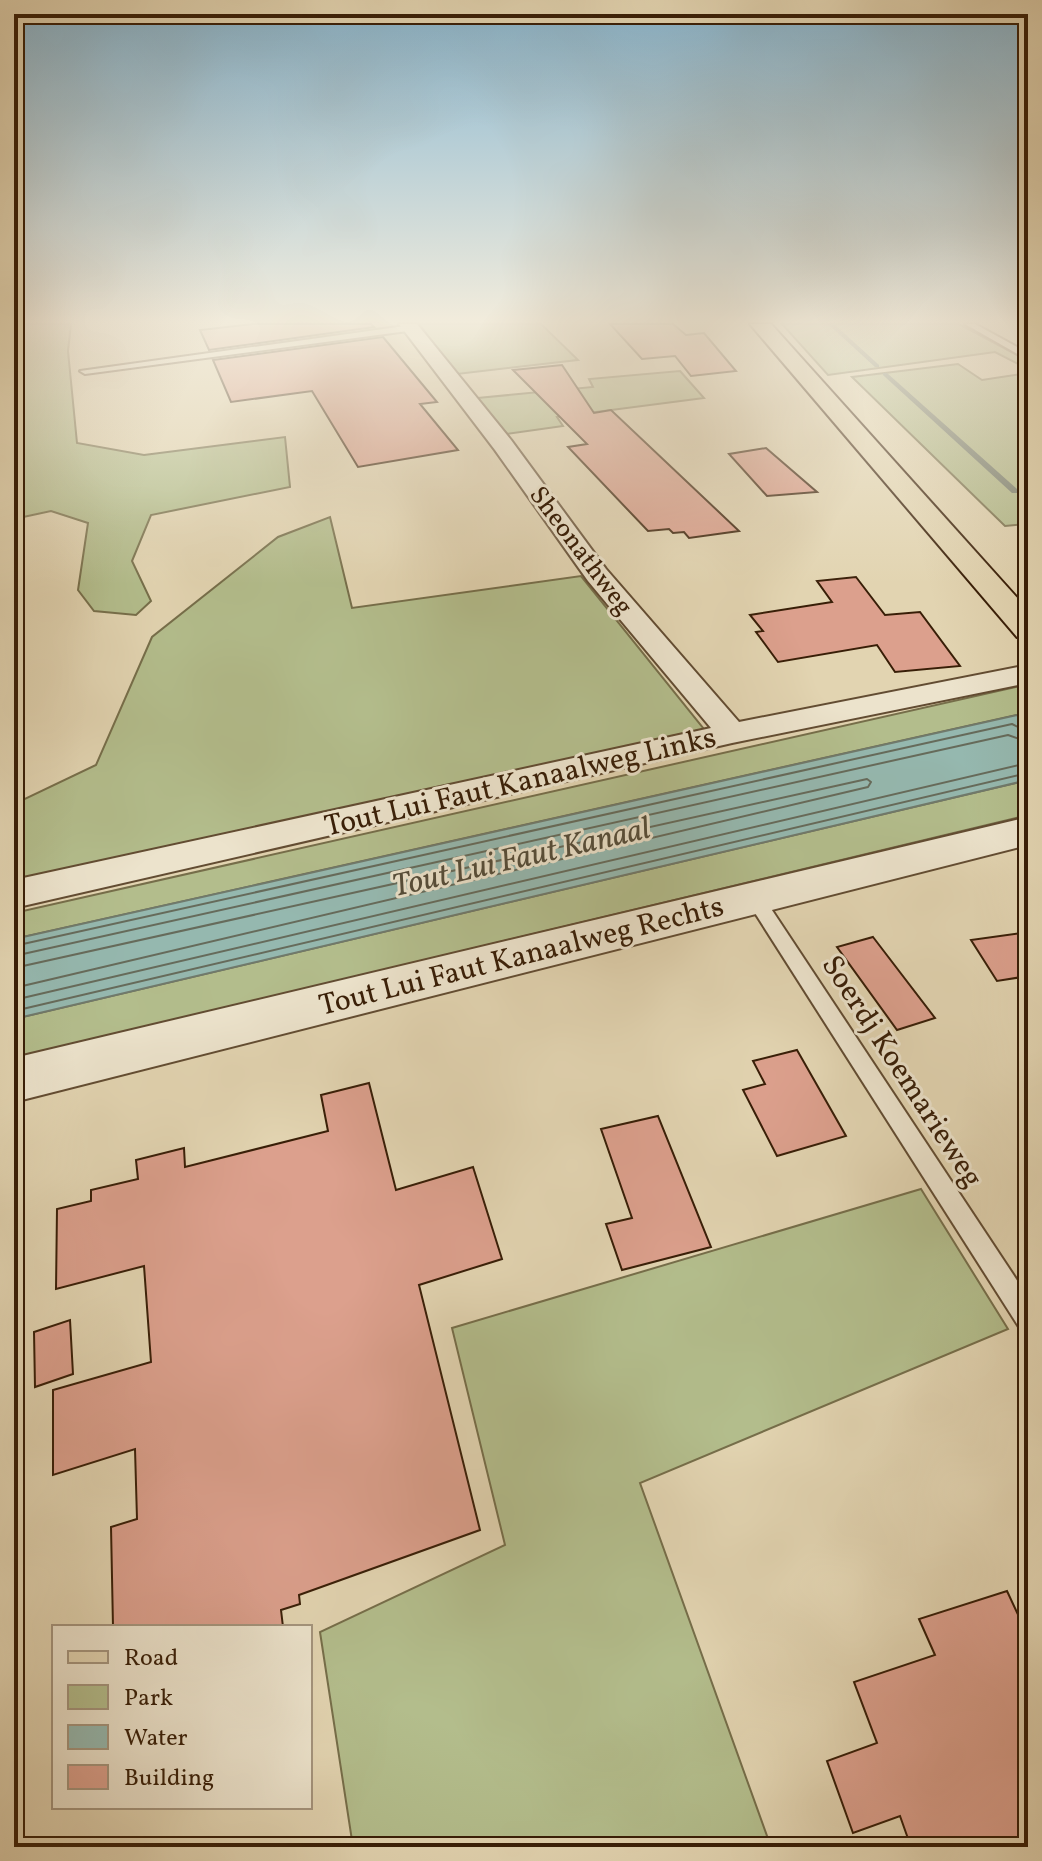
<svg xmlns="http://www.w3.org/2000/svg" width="1042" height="1861" viewBox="0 0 1042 1861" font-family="Vollkorn,serif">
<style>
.green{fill:#b3bd8c;stroke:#766e4a;stroke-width:2}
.water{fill:#95b8af;stroke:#707a6c;stroke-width:2}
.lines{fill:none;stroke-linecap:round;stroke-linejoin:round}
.shore{stroke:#666b5b;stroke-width:2}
.stream{fill:#707a6c;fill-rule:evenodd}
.building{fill:#dca08d;stroke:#381e07;stroke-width:2}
.service-casing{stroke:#624c32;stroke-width:4}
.minor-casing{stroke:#624c32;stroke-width:4}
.tertiary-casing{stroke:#624c32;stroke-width:4}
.primary-casing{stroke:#381e07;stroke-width:4}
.service{fill:#ece3cc;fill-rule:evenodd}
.minor{fill:#ece3cc;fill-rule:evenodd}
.tertiary{fill:#ece3cc;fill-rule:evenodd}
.primary{fill:#e2d4b1;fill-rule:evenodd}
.labels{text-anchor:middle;stroke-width:6;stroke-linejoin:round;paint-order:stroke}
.far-street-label{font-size:26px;fill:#381e07;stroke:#ece3cc}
.street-label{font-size:30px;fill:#381e07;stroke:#ece3cc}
.water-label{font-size:32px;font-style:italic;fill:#544c39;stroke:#ece3cc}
</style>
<rect width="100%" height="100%" fill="#e2d4b1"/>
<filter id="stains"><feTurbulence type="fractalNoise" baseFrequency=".0025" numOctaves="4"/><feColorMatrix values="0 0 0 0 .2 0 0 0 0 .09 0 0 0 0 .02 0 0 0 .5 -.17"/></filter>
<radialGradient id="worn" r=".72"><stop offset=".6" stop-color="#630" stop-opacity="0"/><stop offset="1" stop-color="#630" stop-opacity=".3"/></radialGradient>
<g class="green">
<path d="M14 324H71L68 351 77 443 144 455 285 437 290 487 151 515 132 561 151 601 136 615 94 611 78 590 88 523 51 511 14 519Z"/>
<path d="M419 324H541L578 360 457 374Z"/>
<path d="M782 324H959L1028 361V369L995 352 828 375Z"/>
<path d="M958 364 982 380 1028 373V524L1005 526 852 377Z"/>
<path d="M680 371 704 398 557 417 563 426 507 434 477 398 593 387 589 379Z"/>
<path d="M330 517 352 608 581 576 704 729 17 881 14 804 96 765 152 637 278 537Z"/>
<path d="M1020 686 1028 689V728L1016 715 14 939V913Z"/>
<path d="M1028 780V815L14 1059V1019Z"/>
<path d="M921 1189 1008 1329 640 1483 771 1847H353L320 1632 505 1545 452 1328Z"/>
</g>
<path class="water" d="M1017 715 1028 728V780L14 1019V939Z"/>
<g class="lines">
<g class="shore">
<path d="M14 946 1012 724 1028 732"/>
<path d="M14 956 1008 735 1028 742"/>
<path d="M14 968 867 779 871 782 868 787 14 988"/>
<path d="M14 1000 1028 763"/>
<path d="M14 1011 1028 773"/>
</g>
<g class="stream">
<path d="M828 324H834L879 365V367H875Z"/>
<path d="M883 373H887L1017 489H1028V493H1012L883 375Z"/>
</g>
</g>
<g class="building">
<path d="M253 324H371L374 327 209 350 200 330Z"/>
<path d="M610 324H673L686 335 704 333 736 371 691 376 675 356 642 359Z"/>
<path d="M383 337 437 402 420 404 458 450 358 467 312 391 231 402 213 360Z"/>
<path d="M562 365 594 413 611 410 739 531 689 538 684 532 673 533 669 529 648 531 568 447 587 444 513 370Z"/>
<path d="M766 448 817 492 767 496 729 454Z"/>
<path d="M856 577 885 615 920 612 960 666 895 672 877 645 778 662 756 632 763 631 750 615 832 602 817 581Z"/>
<path d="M1028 932V976L997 981 971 940Z"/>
<path d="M873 937 935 1018 897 1030 837 947Z"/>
<path d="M797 1050 846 1136 777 1156 743 1090 765 1084 753 1061Z"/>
<path d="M369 1083 396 1190 473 1167 502 1259 419 1285 480 1530 299 1595 300 1604 281 1610 283 1627H113L111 1527 137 1519 135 1449 53 1475V1390L151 1362 144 1266 56 1289 57 1209 91 1201V1190L138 1179 136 1160 184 1148 185 1167 328 1131 321 1095Z"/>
<path d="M658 1116 711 1247 622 1270 606 1224 632 1218 601 1129Z"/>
<path d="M70 1320 73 1374 35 1387 34 1332Z"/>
<path d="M1007 1591 1028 1636V1847H911L900 1816 853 1833 827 1761 877 1743 854 1682 935 1655 919 1619Z"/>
</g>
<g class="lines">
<defs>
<g id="service">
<path d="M965 324H975L1028 353V360Z"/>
<path d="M412 325 415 330 85 374 80 371Z"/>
<path d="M754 891 760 892 1028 1297V1330L1019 1327 748 902 745 897 748 892Z"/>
</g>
<path id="minor" d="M399 324H417L511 440 606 569 739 722 1028 665V683L732 743 14 908V880L711 728 588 581 495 450Z"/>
<path id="tertiary" d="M1028 817V845L14 1102V1058Z"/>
<path id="primary" d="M750 324H771L1028 610V640L1017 637Z"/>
</defs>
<use href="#service" class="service-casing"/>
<use href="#minor" class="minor-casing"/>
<use href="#tertiary" class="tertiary-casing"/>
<use href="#primary" class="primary-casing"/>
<use href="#service" class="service"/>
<use href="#minor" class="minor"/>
<use href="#tertiary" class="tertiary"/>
<use href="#primary" class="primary"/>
</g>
<linearGradient id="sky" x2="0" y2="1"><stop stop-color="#87b6d1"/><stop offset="0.55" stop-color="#f2ecdc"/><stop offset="1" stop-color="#f2ecdc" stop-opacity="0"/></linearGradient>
<rect width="1042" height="584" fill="url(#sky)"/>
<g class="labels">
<g class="far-street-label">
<text transform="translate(582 550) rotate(53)" y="9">Sheonathweg</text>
</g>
<g class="street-label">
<text transform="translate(520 781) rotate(-13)" y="10">Tout Lui Faut Kanaalweg Links</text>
<text transform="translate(521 955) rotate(-14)" y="10">Tout Lui Faut Kanaalweg Rechts</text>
<text transform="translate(903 1071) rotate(57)" y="10">Soerdj Koemarieweg</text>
</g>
<g class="water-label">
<text transform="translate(521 856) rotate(-13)" y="11">Tout Lui Faut Kanaal</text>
</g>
</g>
<rect width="1042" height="1861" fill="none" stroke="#e2d4b1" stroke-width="48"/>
<rect x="16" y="16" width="1010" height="1829" fill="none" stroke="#381e07" stroke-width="4"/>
<rect x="24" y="24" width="994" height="1813" fill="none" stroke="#381e07" stroke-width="2"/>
<rect x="52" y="1625" width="260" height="184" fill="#ece3cc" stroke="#a4947d" stroke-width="2"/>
<rect x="68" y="1651" width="40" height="12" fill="#e2d4b1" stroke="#a4947d" stroke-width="2"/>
<text x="124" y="1665" font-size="24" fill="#381e07">Road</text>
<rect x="68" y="1685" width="40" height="24" fill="#b3bd8c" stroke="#a4947d" stroke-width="2"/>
<text x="124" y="1705" font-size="24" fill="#381e07">Park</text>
<rect x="68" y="1725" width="40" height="24" fill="#95b8af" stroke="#a4947d" stroke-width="2"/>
<text x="124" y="1745" font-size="24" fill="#381e07">Water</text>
<rect x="68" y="1765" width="40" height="24" fill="#dca08d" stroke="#a4947d" stroke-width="2"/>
<text x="124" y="1785" font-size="24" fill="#381e07">Building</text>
<rect width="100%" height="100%" filter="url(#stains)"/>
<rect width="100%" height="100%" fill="url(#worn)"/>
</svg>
